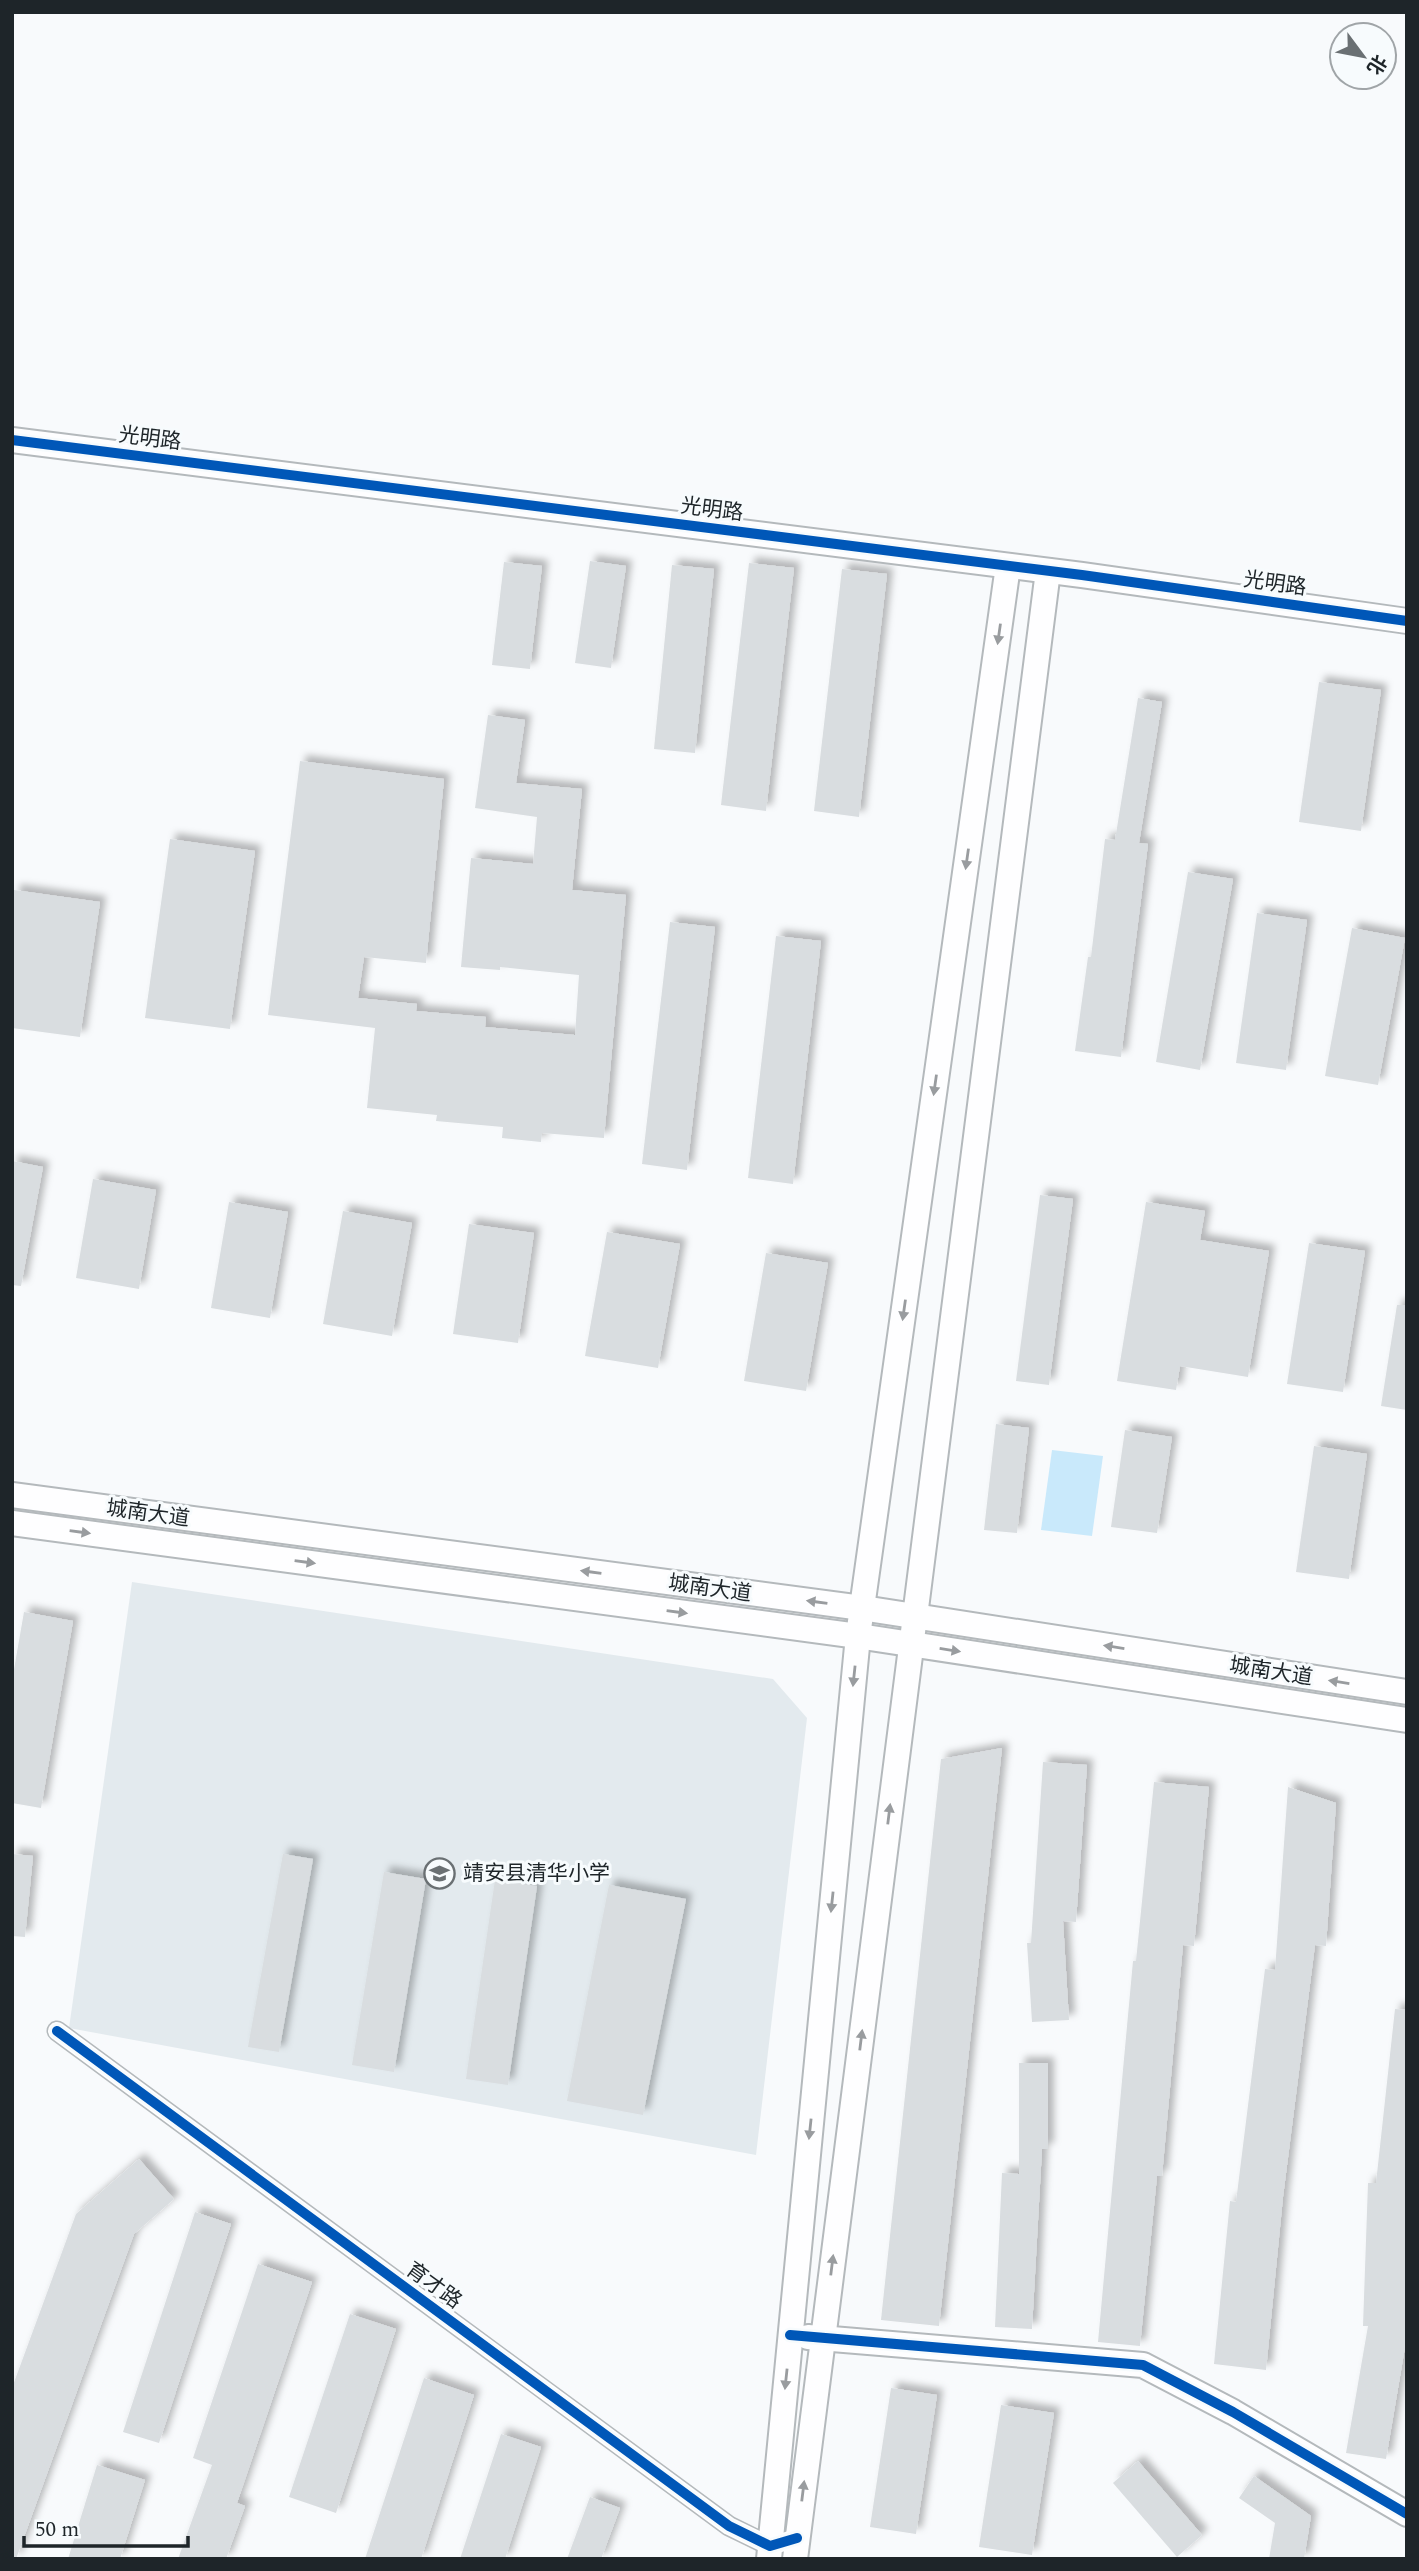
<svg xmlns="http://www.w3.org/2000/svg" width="1419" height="2571" viewBox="0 0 1419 2571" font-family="Spectral,'Noto Sans SC',serif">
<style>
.built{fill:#e3eaee}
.green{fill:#c9e9fb}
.building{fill:#d9dde0;filter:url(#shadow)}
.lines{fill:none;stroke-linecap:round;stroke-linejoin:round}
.street-casing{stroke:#b4b9bc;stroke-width:21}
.secondary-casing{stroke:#b4b9bc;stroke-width:28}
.street{stroke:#fefeff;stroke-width:18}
.secondary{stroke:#fefeff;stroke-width:24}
.cycleway-casing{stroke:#f7fbfd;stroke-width:15}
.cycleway{stroke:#0057b8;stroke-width:10}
.oneway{fill:#999c9f}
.labels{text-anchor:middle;stroke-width:6;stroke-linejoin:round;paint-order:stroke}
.street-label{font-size:21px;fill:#1e2529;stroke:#f7fbfd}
.poi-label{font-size:21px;fill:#1e2529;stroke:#f7fbfd;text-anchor:start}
</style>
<defs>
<filter id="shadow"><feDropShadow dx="6" dy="-6" stdDeviation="3.5" flood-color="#0004"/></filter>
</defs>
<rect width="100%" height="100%" fill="#f8fafc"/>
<path class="built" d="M132 1582 773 1679 807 1718 756 2155 69 2028Z"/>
<path class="green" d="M1052 1450 1103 1456 1092 1536 1041 1530Z"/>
<g class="building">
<path d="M590 561 626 566 611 668 575 663Z"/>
<path d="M504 562 542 566 530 669 492 665Z"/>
<path d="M749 563 794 568 766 811 721 805Z"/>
<path d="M672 565 714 569 695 753 654 749Z"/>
<path d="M842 569 887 574 859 817 814 811Z"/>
<path d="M1319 682 1381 690 1361 831 1299 822Z"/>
<path d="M1138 698 1162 702 1139 843 1148 844 1121 1057 1075 1051 1088 957H1091L1105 839 1115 840Z"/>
<path d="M488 715 525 720 516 783 582 789 572 890 626 895 604 1138 542 1133 541 1142 502 1138 503 1127 436 1121 437 1115 367 1108 375 1028 268 1015 300 761 444 779 426 963 364 957 358 998 417 1004 416 1011 486 1017 485 1027 575 1035 579 975 500 967V970L461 967 471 858 533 864 537 817 475 808Z"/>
<path d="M170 839 255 851 230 1029 145 1018Z"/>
<path d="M1188 872 1233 879 1200 1070 1156 1062Z"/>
<path d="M14 890 100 902 80 1037 12 1028Z"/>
<path d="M1257 913 1307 920 1286 1070 1236 1063Z"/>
<path d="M670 922 715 927 687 1170 642 1164Z"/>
<path d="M1352 928 1405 938 1378 1085 1325 1076Z"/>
<path d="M776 936 821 941 793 1184 748 1178Z"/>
<path d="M12 1161 43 1167 21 1286 12 1285Z"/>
<path d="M93 1179 156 1190 139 1289 76 1278Z"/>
<path d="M1040 1195 1073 1199 1049 1385 1016 1381Z"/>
<path d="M229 1202 288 1212 270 1318 211 1308Z"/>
<path d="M1146 1202 1205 1211 1200 1240 1269 1251 1248 1377 1180 1366 1176 1390 1117 1381Z"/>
<path d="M343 1211 412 1223 392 1336 323 1324Z"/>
<path d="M469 1224 534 1233 518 1343 453 1334Z"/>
<path d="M607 1232 680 1244 658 1368 585 1356Z"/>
<path d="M1309 1243 1365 1251 1343 1392 1287 1384Z"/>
<path d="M766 1253 828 1263 806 1391 744 1381Z"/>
<path d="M1397 1305H1407V1410L1381 1406Z"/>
<path d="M996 1424 1029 1428 1017 1533 984 1530Z"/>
<path d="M1125 1430 1172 1437 1157 1533 1111 1527Z"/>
<path d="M1314 1446 1367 1454 1349 1579 1296 1572Z"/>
<path d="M24 1612 73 1621 41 1808 12 1803V1681Z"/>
<path d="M1002 1748 939 2326 881 2320 941 1759Z"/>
<path d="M1043 1762 1087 1765 1076 1922 1063 1921 1069 2020 1032 2022 1027 1943H1031Z"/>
<path d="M1154 1782 1209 1787 1194 1946 1183 1945 1162 2176H1157L1140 2346 1098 2342 1133 1961H1136Z"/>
<path d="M1288 1787 1336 1803 1326 1946 1315 1945 1283 2197 1266 2370 1214 2364 1230 2201 1236 2202 1265 1969 1275 1970Z"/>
<path d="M12 1854 33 1856 25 1937 12 1936Z"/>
<path d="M283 1854 313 1859 279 2052 248 2047Z"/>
<path d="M384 1872 426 1879 394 2072 352 2065Z"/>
<path d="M495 1880 537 1886 508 2085 466 2079Z"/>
<path d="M609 1885 686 1899 643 2115 567 2101Z"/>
<path d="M1395 2009 1407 2010V2308L1405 2347 1386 2459 1346 2453 1368 2326H1363L1368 2183H1376Z"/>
<path d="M1019 2063H1048V2149H1042L1032 2329 995 2327 1002 2173 1019 2174Z"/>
<path d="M139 2159 174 2199 134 2234 16 2559H12V2388L76 2214Z"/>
<path d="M195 2212 231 2224 159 2443 123 2432Z"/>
<path d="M258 2264 312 2282 237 2503 245 2506 226 2559H178L212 2465 193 2458Z"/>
<path d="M350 2314 396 2329 336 2513 289 2497Z"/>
<path d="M424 2378 474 2395 421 2559H365Z"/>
<path d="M891 2388 937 2395 916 2534 870 2527Z"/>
<path d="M1001 2405 1054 2413 1032 2555 979 2547Z"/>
<path d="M501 2434 541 2447 505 2559H460Z"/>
<path d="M1138 2461 1202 2535 1177 2557 1113 2483Z"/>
<path d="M97 2465 145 2480 120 2559H68Z"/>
<path d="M1254 2476 1311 2516 1304 2559H1269L1275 2523 1239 2498Z"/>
<path d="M590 2497 620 2508 601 2559H567Z"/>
</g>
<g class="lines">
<defs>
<path id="street" d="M57 2031 729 2526 770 2546 797 2538"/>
<g id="secondary">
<path d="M12 440 1082 575 1407 621"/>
<path d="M12 1495 862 1608 1407 1692"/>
<path d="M12 1523 858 1636 1407 1720"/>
<path d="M808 2337 1143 2365 1233 2412 1407 2514"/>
<path d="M769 2559 858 1636 1008 566"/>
<path d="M795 2559 1048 571"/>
</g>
</defs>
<use href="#street" class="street-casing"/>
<use href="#secondary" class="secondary-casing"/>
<use href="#street" class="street"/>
<use href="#secondary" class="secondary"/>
<defs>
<g id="cycleway">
<path d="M12 440 1082 575 1407 621"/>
<path d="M57 2031 729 2526 770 2546 797 2538"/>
<path d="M790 2335 1143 2365 1233 2412 1407 2514"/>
</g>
</defs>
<use href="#cycleway" class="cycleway-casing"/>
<use href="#cycleway" class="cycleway"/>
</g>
<defs><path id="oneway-solid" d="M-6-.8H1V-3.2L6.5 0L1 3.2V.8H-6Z" transform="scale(1.75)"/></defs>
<g class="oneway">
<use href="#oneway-solid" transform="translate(999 634) rotate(98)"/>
<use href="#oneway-solid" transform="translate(967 859) rotate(98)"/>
<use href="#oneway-solid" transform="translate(935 1085) rotate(98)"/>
<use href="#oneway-solid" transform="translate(904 1310) rotate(98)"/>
<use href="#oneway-solid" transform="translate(80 1532) rotate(8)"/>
<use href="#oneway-solid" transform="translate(305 1562) rotate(8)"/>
<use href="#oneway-solid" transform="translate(591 1572) rotate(-172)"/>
<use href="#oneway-solid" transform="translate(817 1602) rotate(-172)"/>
<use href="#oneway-solid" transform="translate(677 1612) rotate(8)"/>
<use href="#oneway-solid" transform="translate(1114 1647) rotate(-171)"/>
<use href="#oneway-solid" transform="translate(950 1650) rotate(9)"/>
<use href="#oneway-solid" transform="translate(854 1676) rotate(96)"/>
<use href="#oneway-solid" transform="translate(1339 1682) rotate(-171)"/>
<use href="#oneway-solid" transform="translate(889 1814) rotate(-83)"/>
<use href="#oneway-solid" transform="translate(832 1902) rotate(96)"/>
<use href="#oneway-solid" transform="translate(861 2040) rotate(-83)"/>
<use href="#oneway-solid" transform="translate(810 2129) rotate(96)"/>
<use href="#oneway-solid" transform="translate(832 2265) rotate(-83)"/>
<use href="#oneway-solid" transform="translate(786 2379) rotate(96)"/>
<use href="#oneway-solid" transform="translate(803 2491) rotate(-83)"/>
</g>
<defs>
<symbol id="school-ring" viewBox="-11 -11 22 22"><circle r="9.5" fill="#f7fbfd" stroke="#6a7073" stroke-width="1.5"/><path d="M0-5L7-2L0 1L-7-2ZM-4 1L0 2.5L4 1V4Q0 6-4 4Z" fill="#6a7073"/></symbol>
</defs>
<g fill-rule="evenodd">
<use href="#school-ring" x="422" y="1856" width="35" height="35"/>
</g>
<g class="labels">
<g class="street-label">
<text transform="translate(150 438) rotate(7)" y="7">光明路</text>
<text transform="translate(712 509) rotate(7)" y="7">光明路</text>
<text transform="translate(1275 583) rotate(8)" y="7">光明路</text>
<text transform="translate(148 1513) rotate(8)" y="7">城南大道</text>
<text transform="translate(710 1588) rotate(8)" y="7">城南大道</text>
<text transform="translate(1271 1671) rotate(9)" y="7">城南大道</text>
<text transform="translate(434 2285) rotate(36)" y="7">育才路</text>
</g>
<g class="poi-label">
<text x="463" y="1880">靖安县清华小学</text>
</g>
</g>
<rect width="1419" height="2571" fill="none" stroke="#1e2529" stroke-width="28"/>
<g transform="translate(1363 56) rotate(122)"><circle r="33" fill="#f7fbfd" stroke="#a0a5a8" stroke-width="2"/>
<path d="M0-5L12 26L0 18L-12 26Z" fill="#6a7073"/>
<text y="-10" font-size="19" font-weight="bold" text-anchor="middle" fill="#1e2529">北</text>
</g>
<path d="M24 2536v10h164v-10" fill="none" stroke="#1e2529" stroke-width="3.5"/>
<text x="35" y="2536" font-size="21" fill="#1e2529" stroke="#f7fbfd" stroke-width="5" paint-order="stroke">50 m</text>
</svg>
